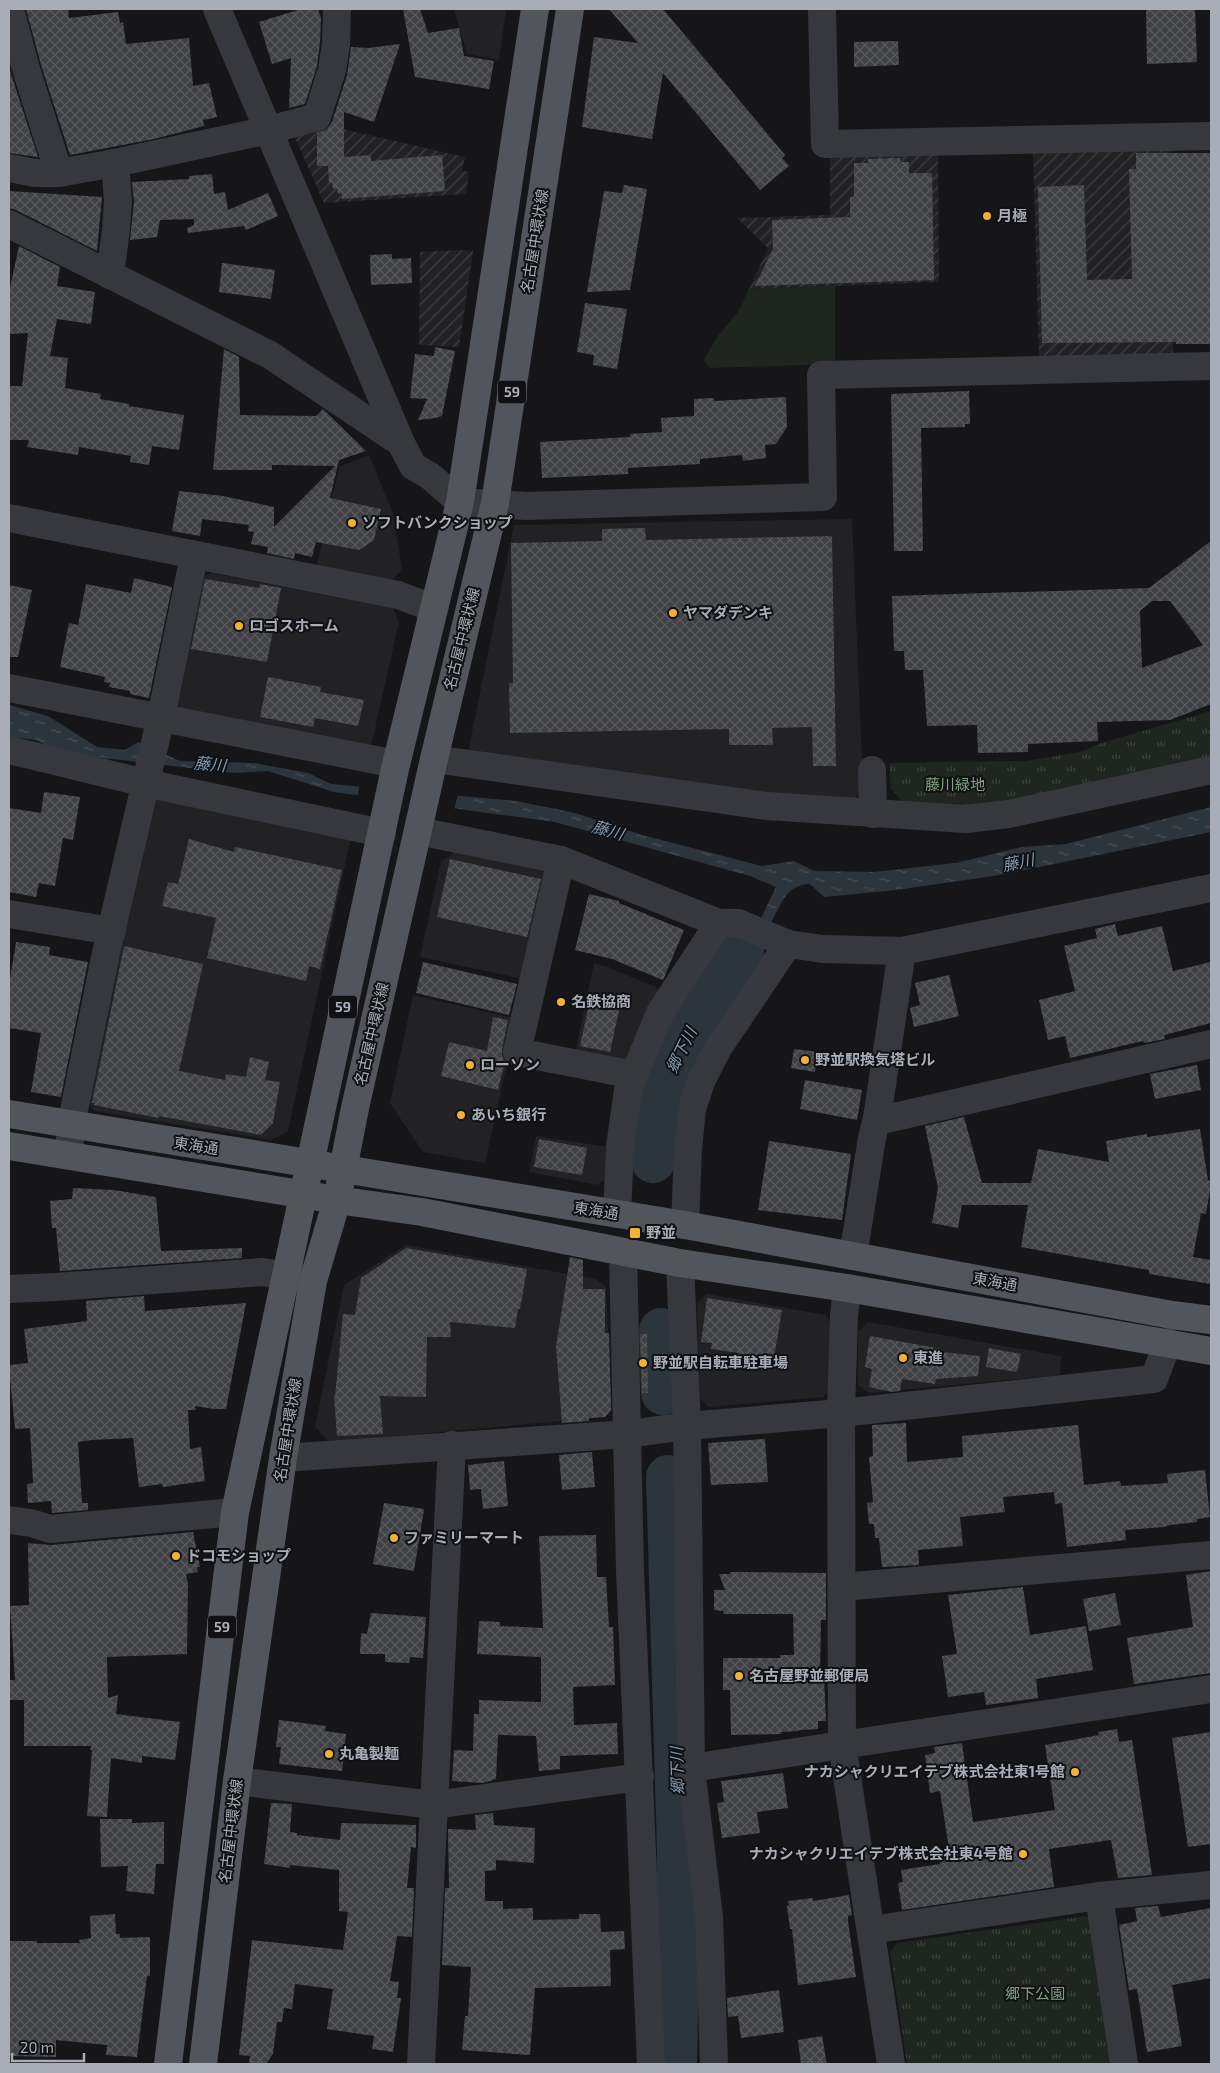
<svg xmlns="http://www.w3.org/2000/svg" width="1220" height="2073" viewBox="0 0 1220 2073" font-family="'Exo 2','Noto Sans JP',sans-serif">
<style>
.built{fill:#222225}
.industrial{fill:url(#industrial-furrows)}
.park{fill:url(#park-tufts)}
.pitch{fill:#1e261f}
.water{fill:url(#water-ripples)}
.pier{fill:#161618}
.lines{fill:none;stroke-linecap:round;stroke-linejoin:round}
.river{stroke:#2c353c;stroke-width:44}
.building{fill:url(#building-cross-hatch);fill-rule:evenodd}
.minor{stroke:#37383d;stroke-width:28}
.major{stroke:#53555c;stroke-width:28}
.poi-dot{fill:#f2b134;stroke:#111113;stroke-width:2}
.labels{text-anchor:middle;stroke-width:4;stroke-linejoin:round;paint-order:stroke}
.shield{fill:#111113;stroke:#7b7e86;stroke-width:1}
.shield-label{font-size:14px;font-weight:bold;fill:#a8adb8}
.poi-label{font-size:15px;font-weight:bold;fill:#a8adb8;stroke:#111113;text-anchor:start}
.street-label{font-size:15px;fill:#a8adb8;stroke:#111113}
.park-label{font-size:15px;fill:#7fa381;stroke:#111113}
.water-label{font-size:16px;font-style:italic;fill:#7f9bb3;stroke:#111113}
</style>
<defs>
<pattern id="industrial-furrows" width="10" height="10" patternUnits="userSpaceOnUse" patternTransform="scale(1.25)"><rect width="10" height="10" fill="#222225"/><path d="M-1 1l2-2M0 10L10 0M9 11l2-2" fill="none" stroke="#3f3f43"/></pattern>
<pattern id="park-tufts" width="24" height="20" patternUnits="userSpaceOnUse" patternTransform="scale(1.25)"><rect width="24" height="20" fill="#1e261f"/><path d="M3 7l-1-3M5 7V3M7 7l1-3M15 17l-1-3M17 17v-4M19 17l1-3" fill="none" stroke="#3c433d"/></pattern>
<pattern id="water-ripples" width="26" height="14" patternUnits="userSpaceOnUse" patternTransform="scale(1.25)"><rect width="26" height="14" fill="#2c353c"/><path d="M2 4q2-2 4 0t4 0M15 11q2-2 4 0t4 0" fill="none" stroke="#485056"/></pattern>
<pattern id="building-cross-hatch" width="8" height="8" patternUnits="userSpaceOnUse" patternTransform="scale(1.25)"><rect width="8" height="8" fill="#404145"/><path d="M0 0l8 8M0 8l8-8" fill="none" stroke="#595a5e"/></pattern>
</defs>
<rect width="100%" height="100%" fill="#161618"/>
<g class="built">
<path d="M454 9H506L499 60 467 54Z"/>
<path d="M369 455 393 513 402 570 392 580 317 565 339 467Z"/>
<path d="M852 519 863 786 861 793 855 799 834 802 468 752 514 525Z"/>
<path d="M211 573 393 608 399 622 372 742 366 749 181 712 175 702 201 578Z"/>
<path d="M163 795 345 834 350 842 288 1131 272 1140 94 1111 87 1101 152 802Z"/>
<path d="M455 852 544 870 551 880 527 980 420 957 441 861Z"/>
<path d="M594 963 607 967 665 991 629 1059 613 1065 574 1058Z"/>
<path d="M413 995 517 1019 485 1163 423 1152 390 1103Z"/>
<path d="M536 1136 608 1147 606 1178 598 1185 529 1172Z"/>
<path d="M406 1245 596 1279 606 1287 612 1409 606 1417 329 1442 315 1427 344 1285Z"/>
<path d="M707 1294 826 1315 832 1326 831 1388 823 1397 708 1407 700 1398 697 1302Z"/>
<path d="M868 1322 1061 1356 1060 1375 869 1393 858 1385V1332Z"/>
</g>
<g class="industrial">
<path d="M316 123 465 157 462 171 469 172 466 194 324 203 292 131Z"/>
<path d="M1171 148 1173 356 1039 359 1033 150Z"/>
<path d="M938 152 939 282 749 289 768 248 737 218 830 215V153Z"/>
<path d="M459 250 473 251 459 347 419 345 420 252Z"/>
</g>
<g class="park">
<path d="M1211 711V758L1005 804 956 809 906 804 891 789 889 763 1026 761 1080 752 1102 743Z"/>
<path d="M1086 1916 1096 1921 1118 2064H907L890 1952 897 1943Z"/>
</g>
<path class="pitch" d="M835 286V364L710 368 704 360 717 337 738 312 749 289Z"/>
<path class="water" d="M9 705 48 716 97 747 125 750 138 742 180 761 254 763 308 773 331 784 516 801 575 813 642 835 762 866 794 861 814 871 874 872 956 863 1022 847 1066 844 1211 807V832L1000 875 896 890 824 897 810 884C787 884 781 904 771 923L761 918 776 887 750 876 555 822 334 792 268 771 234 773 78 755 54 749 36 740 9 737Z"/>
<path class="pier" d="M360 783 458 793 454 811 357 798Z"/>
<g class="lines">
<g class="river">
<path d="M653 1161C655 1136 657 1112 663 1088 676 1037 712 994 742 952"/>
<path d="M661 1330 663 1393"/>
<path d="M668 1477 679 1850 675 2064"/>
</g>
</g>
<g class="building">
<path d="M26 9H68L69 18 118 12 120 23 123 22 126 44 189 38 193 86 209 83 217 117 203 120 204 126 154 139 70 155 41 65Z"/>
<path d="M301 9H318L321 18 320 43 317 66 305 104 289 108 291 58 272 64 259 22Z"/>
<path d="M403 9H420L428 33 459 28 464 56 494 61 489 89 415 77Z"/>
<path d="M609 9H663L785 155 782 158 789 166 760 190 663 73 652 139 582 127 594 37 638 43Z"/>
<path d="M1146 9H1195L1197 62 1147 64Z"/>
<path d="M898 41 899 65 854 67V42Z"/>
<path d="M400 44 374 122 344 112V157L371 155V161L442 155 445 191 342 199V193L338 194 337 189H333L332 183H329L328 166H317V133L327 129 332 122 347 75 351 47 368 48Z"/>
<path d="M9 65 11 74 38 157 9 153Z"/>
<path d="M1136 153H1211V344H1176V342L1042 343 1038 187 1084 185 1087 280 1132 279 1129 169H1136Z"/>
<path d="M900 158V162H909V173H932L934 280 755 286 773 249 772 220 850 217V197H854V163H868V159Z"/>
<path d="M212 174 214 194 225 192 228 210 268 193 278 216 246 230 244 226 188 233 187 228 194 225V219L160 220 157 237 130 240 134 202 132 182 189 179V176Z"/>
<path d="M624 185 647 189 630 290 587 292 604 191 622 193Z"/>
<path d="M9 191 102 197 97 251 16 210 9 208Z"/>
<path d="M19 246 60 267 57 286 95 292 91 324 57 319 50 356 68 358 65 388 101 394 100 399 129 404V406L184 415 179 450 152 446 149 465 130 462 131 456 79 447 78 455 27 447 29 440H9V386H22L28 333 9 334V292Z"/>
<path d="M392 254V259L411 258 412 283 371 285 370 255Z"/>
<path d="M222 263 275 270 271 299 219 292Z"/>
<path d="M585 303 627 309 617 369 593 365 594 355 577 352Z"/>
<path d="M435 347 455 351 442 416 436 418 418 420 427 399 410 398 415 354 434 356Z"/>
<path d="M224 349 239 357 240 415 316 416 323 409 366 451 339 460 330 498 381 509 374 540 359 550 316 542 312 557 295 553 294 559 267 553 268 547 251 544 254 532 248 531 249 525 202 519 200 536 172 531 179 491 223 496 274 507V527L335 466 272 465V470H213Z"/>
<path d="M969 391 970 424H965V427L921 428 923 551H894L891 394Z"/>
<path d="M786 397 787 427 776 444 765 445 766 458 743 461 742 455 700 459V464L628 468V474L542 478 540 442 630 437V434L662 432 661 418 694 416V399L714 398V401Z"/>
<path d="M645 528 646 540 832 536 836 766H813L812 727 772 728 773 745H729V729L510 733 509 683H513L511 543 602 541V529Z"/>
<path d="M1211 541V704L1170 720 1097 722 1098 741 1028 744V752L978 753 977 725 927 726 923 670H905L904 651H894L892 596 1149 588ZM1152 601H1170L1203 645 1142 668 1140 611Z"/>
<path d="M134 578 172 587 149 698 130 694V691L109 687 110 683 104 682 105 677 60 667 69 623 78 625 86 584 131 593Z"/>
<path d="M205 579 259 588 260 584 281 588 267 662 191 649Z"/>
<path d="M9 585 32 590 18 657H9Z"/>
<path d="M268 677 321 687 320 692 364 700 358 726 315 718 313 727 260 717Z"/>
<path d="M44 792 80 797 73 840 63 838 55 886 39 883 36 897 9 892V808L41 813Z"/>
<path d="M189 839 234 852 235 847 342 870 320 969 309 966 306 981 207 958 216 918 162 906 168 882 178 884Z"/>
<path d="M450 859 541 879 527 937 437 917Z"/>
<path d="M589 894 619 901V903L684 930 663 980 612 959 575 950Z"/>
<path d="M1115 924 1118 936 1162 926 1173 971 1211 962V1023L1164 1035 1165 1039 1144 1043 1143 1041 1070 1058 1065 1036 1048 1040 1039 1000 1075 991 1064 946 1097 938 1095 929Z"/>
<path d="M16 942 50 947 49 955 88 962 61 1097 31 1092 41 1033 9 1028V985Z"/>
<path d="M124 946 203 964 179 1071 225 1080 226 1074 246 1077 250 1057 269 1062 265 1080 280 1082 273 1123 261 1135 159 1116 158 1118 94 1105 95 1103H92Z"/>
<path d="M423 962 517 984 509 1015 416 993Z"/>
<path d="M949 975 959 1016 914 1027 910 1008 920 1005 915 983Z"/>
<path d="M591 995 621 1001 610 1052 580 1046Z"/>
<path d="M493 1017 508 1020 502 1049V1056L505 1061 498 1090 441 1076 449 1042 487 1051Z"/>
<path d="M794 1049 818 1052 815 1072 791 1068Z"/>
<path d="M1197 1065 1201 1090 1155 1099 1150 1074Z"/>
<path d="M805 1080 862 1090 857 1120 800 1109Z"/>
<path d="M964 1117 982 1183H1031L1038 1149 1109 1162 1106 1141 1147 1134V1137L1200 1129 1208 1180 1211 1181V1184L1206 1214 1201 1213 1193 1257 1211 1260V1284L1149 1274V1270L1131 1267 1021 1247 1028 1205H962L958 1228 932 1223 938 1188 925 1126Z"/>
<path d="M539 1139 587 1148 582 1175 534 1167Z"/>
<path d="M769 1141 851 1154 842 1220 758 1210Z"/>
<path d="M73 1188 114 1190 156 1197 161 1251 242 1248V1258L60 1271 56 1228H52L50 1201 72 1199Z"/>
<path d="M406 1248 527 1269 520 1309H518L515 1328 450 1322 451 1337H427L426 1397 380 1396 383 1434 337 1436 334 1396H335L343 1314 355 1315 361 1278Z"/>
<path d="M570 1257 583 1260V1289H605V1333H609L611 1410 605 1417 589 1418V1421L562 1423 556 1347Z"/>
<path d="M144 1296 145 1311 246 1303 226 1409H214L195 1406 196 1410H188L190 1449 201 1447 205 1481 163 1487 162 1484 139 1487 133 1438 92 1440 78 1442 82 1503H88V1510L52 1513 51 1501 28 1503 27 1484 33 1483 30 1428 15 1429 9 1368V1365L28 1363 24 1329 87 1321 86 1301Z"/>
<path d="M707 1298 782 1310 773 1364 738 1358 739 1353 711 1349 712 1343 701 1342Z"/>
<path d="M640 1334H647L648 1393H642Z"/>
<path d="M870 1336 942 1349 941 1352 980 1356 978 1376 936 1379 935 1384 902 1379 900 1391 892 1392 869 1387 872 1369 865 1367Z"/>
<path d="M989 1348 1021 1354 1017 1372 986 1367Z"/>
<path d="M906 1423 907 1462 963 1457 962 1436 1078 1425 1084 1485 1120 1481 1121 1486 1168 1483 1167 1474 1205 1470 1210 1517 1197 1519V1522L1170 1525 1164 1527 1125 1530 1126 1540 1067 1547 1062 1503 1055 1504 1054 1492 1003 1497 1005 1512 960 1517 963 1546 918 1550 919 1565 882 1567 879 1538H875L874 1524H869L867 1503 873 1502 869 1457 873 1456 872 1425Z"/>
<path d="M765 1439 768 1482 711 1485 708 1443Z"/>
<path d="M592 1452 595 1487 562 1490 559 1455Z"/>
<path d="M504 1461 508 1506 483 1509 481 1489 470 1490 468 1465Z"/>
<path d="M384 1503 424 1509 414 1571 373 1564Z"/>
<path d="M193 1532 200 1567H197L198 1572 186 1574 188 1584 187 1654 107 1657 108 1698 118 1695 116 1714 180 1722 175 1760 142 1756V1763L111 1758 107 1817 87 1816 92 1750H90L91 1746H24V1700H9V1680H15L10 1606 29 1605 28 1543 51 1545Z"/>
<path d="M596 1535 597 1577H606L609 1627H613L615 1685 573 1687 574 1725 617 1723 618 1754 560 1756V1769L539 1771 536 1736 498 1735 496 1779 483 1783 452 1781 454 1750 473 1751 474 1714H479V1700L541 1702V1657L477 1654 479 1621 500 1622V1626L543 1628 539 1536Z"/>
<path d="M1211 1571V1673L1134 1684 1127 1638 1193 1627 1186 1575Z"/>
<path d="M730 1572 826 1573V1620H821L820 1676H824L826 1721H818V1729L799 1730V1731L781 1732V1734L731 1735 730 1690H723V1658H780V1655H794L793 1614H724L723 1611 714 1610V1590H725L719 1574H730Z"/>
<path d="M1023 1587 1030 1635 1086 1626 1093 1670 1036 1679 1038 1698 986 1705 984 1692 948 1697 942 1656 957 1654 948 1595Z"/>
<path d="M1115 1593 1121 1625 1089 1631 1083 1599Z"/>
<path d="M371 1613 426 1617 423 1658 410 1657 409 1663 385 1662V1654H360L361 1633 367 1634Z"/>
<path d="M279 1720 326 1726 325 1731 346 1734 342 1771 279 1764 281 1747H276Z"/>
<path d="M1117 1729 1119 1742 1132 1740 1152 1875 1118 1878 1111 1840 1049 1849 1054 1887 902 1910 898 1883 903 1882 901 1870 940 1864 937 1850 949 1849 940 1791 930 1793 925 1755 935 1753 934 1747 962 1743 973 1822 1055 1810 1045 1745 1099 1735 1098 1732Z"/>
<path d="M1211 1732V1844L1188 1847 1172 1738Z"/>
<path d="M783 1773 788 1808 757 1812 760 1833 722 1838 717 1803 724 1802 721 1781Z"/>
<path d="M271 1803 292 1804 290 1832 297 1833V1835L340 1840 341 1823 416 1825V1848L411 1847 407 1888H414L412 1937 397 1936 390 1981 399 1982 397 1998H401L393 2052 372 2049 374 2036 327 2029 333 1989 295 1984 292 2009 284 2008 282 2022H277L273 2054 266 2064 249 2063 250 2056 239 2055 252 1940 343 1950 348 1912 339 1911V1870L290 1865V1868L264 1864Z"/>
<path d="M493 1813 494 1825 535 1828 534 1863 496 1860V1870L485 1871V1901H503V1909L533 1908V1920L579 1919V1914H600L601 1932 624 1931 625 1949 610 1950 611 1986 535 1988 530 2055 462 2050 465 2016H468L471 1967 442 1965 445 1888H449L448 1829 476 1830 475 1815Z"/>
<path d="M100 1819H132V1823L164 1822V1864H156L154 1894 126 1891 128 1866 101 1867Z"/>
<path d="M849 1895 852 1915 848 1916V1921L856 1977 798 1985 792 1929H790L787 1906 789 1905 788 1901 813 1898V1901Z"/>
<path d="M1158 1906 1161 1917 1211 1908V1978L1172 1985 1182 2046 1147 2052 1137 1989 1129 1990 1119 1925 1137 1921 1135 1908Z"/>
<path d="M115 1914 116 1934H120V1938L150 1937V1976H147L137 2057 106 2055 107 2045 56 2040V2057L9 2056V1941H37V1943H80L79 1940 91 1938 90 1916Z"/>
<path d="M779 1990 784 2032 741 2038 738 2016 728 2017 727 1998Z"/>
<path d="M822 2036 827 2064H801L798 2040Z"/>
</g>
<g class="lines">
<g class="minor">
<path d="M10 9 26 69 59 173"/>
<path d="M217 9 401 443 413 466 430 476 460 502 527 506 823 497 821 375 1211 366"/>
<path d="M822 9 825 144 1211 136"/>
<path d="M9 168 35 173H59L115 163 269 130 317 117 332 70 336 44 337 9"/>
<path d="M9 224 270 355 401 443"/>
<path d="M110 275 116 229 118 201 115 163"/>
<path d="M9 518 398 595 433 608"/>
<path d="M9 688 396 764"/>
<path d="M9 750 145 783 382 833"/>
<path d="M434 759 767 806 966 819 1009 814 1211 770"/>
<path d="M872 770 873 814"/>
<path d="M418 831 561 860 719 923H738L788 944 823 949 902 951 1211 888"/>
<path d="M561 860 517 1052 634 1075"/>
<path d="M9 914 112 931"/>
<path d="M877 1118 886 1119 1211 1044"/>
<path d="M69 1155 71 1125 106 953 161 717 194 556"/>
<path d="M617 1214 620 1147 628 1090 660 1013 719 923"/>
<path d="M685 1225 688 1149 692 1109 702 1079 718 1048 788 944"/>
<path d="M623 1252 630 1570 651 2064"/>
<path d="M853 1256 872 1138 877 1118 902 951"/>
<path d="M680 1263 687 1426 691 1768 709 1917 714 2064"/>
<path d="M847 1288 844 1316 841 1413 842 1744 891 2064"/>
<path d="M9 1289 56 1287 263 1272 309 1280"/>
<path d="M283 1458 628 1434 687 1426 841 1413 1154 1379 1168 1342"/>
<path d="M9 1520 31 1523 50 1529 235 1512"/>
<path d="M842 1587 1211 1555"/>
<path d="M691 1768 1211 1689"/>
<path d="M237 1781 433 1805 640 1777"/>
<path d="M1099 1896 1124 2064"/>
<path d="M871 1930 1099 1896 1211 1885"/>
<path d="M421 2064 452 1445"/>
</g>
<g class="major">
<path d="M9 1114 685 1225 1172 1315 1211 1320"/>
<path d="M9 1146 337 1200 422 1212 680 1263 847 1288 1211 1351"/>
<path d="M168 2064 235 1512 395 769 460 502 535 9"/>
<path d="M203 2064 237 1781 283 1458 313 1281 337 1200 355 1108 434 759 495 503 570 9"/>
</g>
</g>
<g class="poi-dot">
<circle cx="987" cy="216" r="5"/>
<circle cx="352" cy="523" r="5"/>
<circle cx="673" cy="613" r="5"/>
<circle cx="239" cy="626" r="5"/>
<circle cx="561" cy="1002" r="5"/>
<circle cx="805" cy="1060" r="5"/>
<circle cx="470" cy="1065" r="5"/>
<circle cx="461" cy="1115" r="5"/>
<rect x="629" y="1227" width="12" height="12" rx="2.5"/>
<circle cx="903" cy="1358" r="5"/>
<circle cx="643" cy="1363" r="5"/>
<circle cx="394" cy="1538" r="5"/>
<circle cx="176" cy="1556" r="5"/>
<circle cx="739" cy="1676" r="5"/>
<circle cx="329" cy="1754" r="5"/>
<circle cx="1075" cy="1772" r="5"/>
<circle cx="1023" cy="1854" r="5"/>
</g>
<g class="labels">
<g class="shield">
<rect x="498" y="380.5" width="28" height="23" rx="4"/>
<rect x="329" y="995.5" width="28" height="23" rx="4"/>
<rect x="208" y="1615.5" width="28" height="23" rx="4"/>
</g>
<g class="shield-label">
<text x="512" y="397">59</text>
<text x="343" y="1012">59</text>
<text x="222" y="1632">59</text>
</g>
<g class="poi-label">
<text x="997" y="221">月極</text>
<text x="362" y="528">ソフトバンクショップ</text>
<text x="683" y="618">ヤマダデンキ</text>
<text x="249" y="631">ロゴスホーム</text>
<text x="571" y="1007">名鉄協商</text>
<text x="815" y="1065">野並駅換気塔ビル</text>
<text x="480" y="1070">ローソン</text>
<text x="471" y="1120">あいち銀行</text>
<text x="646" y="1238">野並</text>
<text x="913" y="1363">東進</text>
<text x="653" y="1368">野並駅自転車駐車場</text>
<text x="404" y="1543">ファミリーマート</text>
<text x="186" y="1561">ドコモショップ</text>
<text x="749" y="1681">名古屋野並郵便局</text>
<text x="339" y="1759">丸亀製麺</text>
<text x="1065" y="1777" text-anchor="end">ナカシャクリエイテブ株式会社東1号館</text>
<text x="1013" y="1859" text-anchor="end">ナカシャクリエイテブ株式会社東4号館</text>
</g>
<g class="street-label">
<text transform="translate(535 241) rotate(-81)" y="5">名古屋中環状線</text>
<text transform="translate(462 639) rotate(-76)" y="5">名古屋中環状線</text>
<text transform="translate(372 1034) rotate(-77)" y="5">名古屋中環状線</text>
<text transform="translate(196 1146) rotate(9)" y="5">東海通</text>
<text transform="translate(596 1211) rotate(9)" y="5">東海通</text>
<text transform="translate(995 1282) rotate(10)" y="5">東海通</text>
<text transform="translate(288 1430) rotate(-81)" y="5">名古屋中環状線</text>
<text transform="translate(231 1831) rotate(-83)" y="5">名古屋中環状線</text>
</g>
<g class="park-label">
<text x="955" y="790">藤川緑地</text>
<text x="1035" y="1999">郷下公園</text>
</g>
<g class="water-label">
<text transform="translate(210 764) rotate(5)" y="6">藤川</text>
<text transform="translate(608 830) rotate(16)" y="6">藤川</text>
<text transform="translate(1018 862) rotate(-11)" y="6">藤川</text>
<text transform="translate(681 1050) rotate(-64)" y="6">郷下川</text>
<text transform="translate(677 1771) rotate(-92)" y="6">郷下川</text>
</g>
</g>
<rect width="1220" height="2073" fill="none" stroke="#a8adb8" stroke-width="20"/>
<path d="M12 2053v8h72v-8" fill="none" stroke="#a8adb8" stroke-width="2.5"/>
<text x="20" y="2053" font-size="15" fill="#a8adb8" stroke="#111113" stroke-width="4" paint-order="stroke">20 m</text>
</svg>
